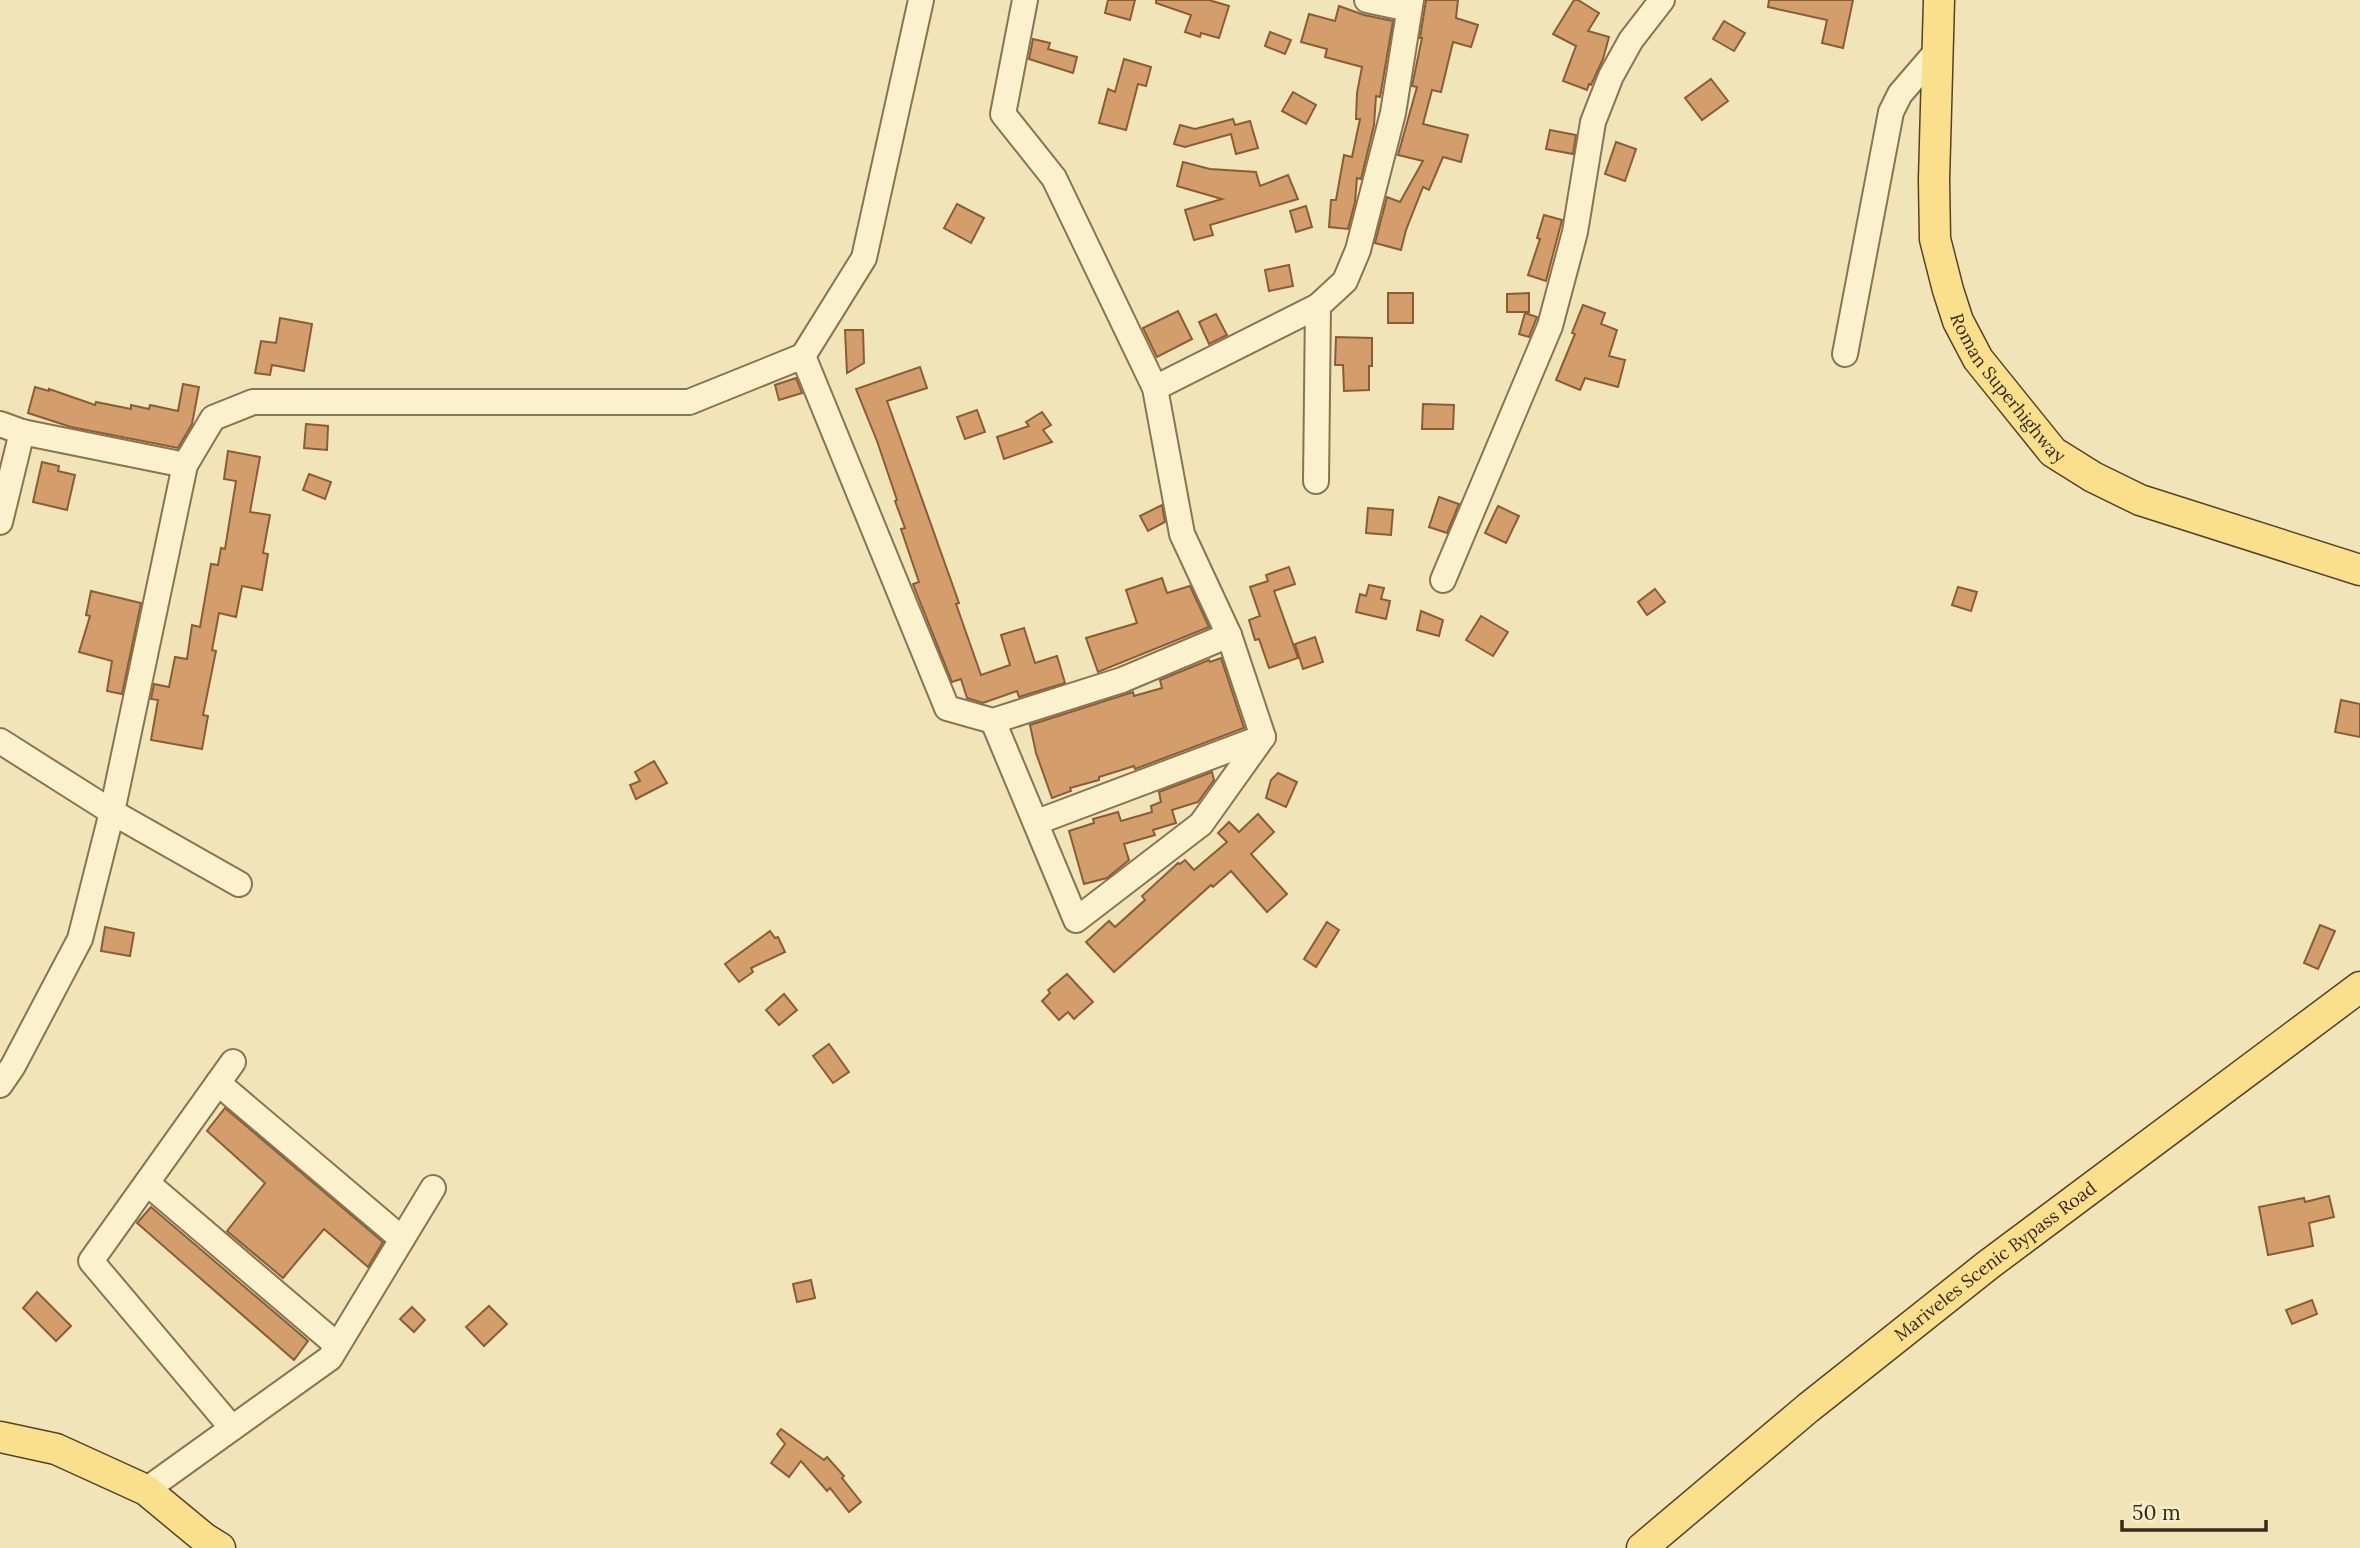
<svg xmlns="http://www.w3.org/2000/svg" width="2360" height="1548" viewBox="0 0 2360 1548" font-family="Lora,serif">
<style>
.building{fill:#d39e6b;stroke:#8a5d36;stroke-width:2}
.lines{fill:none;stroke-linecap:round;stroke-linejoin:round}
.minor-casing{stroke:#897353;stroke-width:28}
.major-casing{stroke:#564028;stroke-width:33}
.minor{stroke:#fcf1cd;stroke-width:24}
.major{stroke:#fadf8c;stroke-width:30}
.labels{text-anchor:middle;stroke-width:5;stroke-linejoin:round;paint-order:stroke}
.street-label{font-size:18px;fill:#362919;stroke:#f8eec9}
</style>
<rect width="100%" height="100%" fill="#f1e4b9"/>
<g class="building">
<path d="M1108 0H1135L1130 20 1105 13Z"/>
<path d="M1156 0H1209L1229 6 1219 38 1201 33 1200 37 1185 32 1191 15 1156 3Z"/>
<path d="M1426 0H1458L1456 18 1478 25 1471 47 1453 42 1441 92 1432 90 1423 124 1468 135 1461 162 1443 157 1429 190 1423 187 1406 230 1401 250 1375 243 1387 197 1400 202 1423 161 1398 155 1417 87 1412 86 1422 38H1420Z"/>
<path d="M1574 0H1578L1599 13 1588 31 1609 37 1603 59 1591 85 1589 84 1587 90 1563 81 1576 46 1553 34Z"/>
<path d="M1769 0H1853L1843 48 1822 43 1827 20 1768 7Z"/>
<path d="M1339 6 1364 15 1393 21 1380 97 1376 96 1374 125 1361 179 1357 178 1355 202 1348 229 1329 227 1331 200H1336L1344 155 1352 157 1360 119H1356L1357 93 1362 67 1325 57 1327 49 1301 42 1309 14 1335 21Z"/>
<path d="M1724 21 1745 33 1734 51 1713 39Z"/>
<path d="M1270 32 1291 40 1285 54 1265 46Z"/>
<path d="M1033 39 1050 43 1048 49 1077 57 1073 73 1029 59Z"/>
<path d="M1124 59 1151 67 1146 86 1138 84 1126 130 1099 123 1108 89 1115 92Z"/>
<path d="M1711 79 1728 101 1702 120 1685 98Z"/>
<path d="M1293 92 1316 105 1306 124 1282 111Z"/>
<path d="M1233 119 1235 125 1250 121 1258 148 1236 154 1231 134 1185 147 1174 144 1180 125 1195 129Z"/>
<path d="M1550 130 1576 135 1573 154 1546 149Z"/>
<path d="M1616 142 1636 149 1625 181 1605 174Z"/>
<path d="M1183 162 1210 169 1256 172 1260 186 1288 175 1298 199 1210 225 1213 235 1194 240 1185 210 1222 199 1177 186Z"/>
<path d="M957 204 984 218 971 243 944 228Z"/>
<path d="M1306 206 1312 227 1296 232 1290 211Z"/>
<path d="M1544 215 1562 220 1546 281 1528 275 1540 239 1537 238Z"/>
<path d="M1289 265 1293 286 1269 291 1265 270Z"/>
<rect x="1388" y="293" width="25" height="30"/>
<path d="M1529 293V312H1507V294Z"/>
<path d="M1583 305 1605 313 1601 324 1617 330 1609 356 1625 360 1618 387 1585 378 1580 390 1556 380 1575 334 1572 333Z"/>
<path d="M1178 311 1192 339 1157 357 1143 328Z"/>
<path d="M1525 313 1537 317 1529 337 1519 334Z"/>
<path d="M1216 314 1227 335 1209 344 1199 322Z"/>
<path d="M280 318 312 324 304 371 272 365 270 375 255 373 261 341 276 343Z"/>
<path d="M845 330H863L864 363 847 373Z"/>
<path d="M1336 337 1372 338V366H1369V390L1344 391 1343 365H1335Z"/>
<path d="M920 367 927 388 887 401 959 603 956 604 981 675 1010 665 1001 635 1024 628 1035 663 1057 656 1065 683 1019 697 1017 691 983 703 967 698 961 679 952 682 913 584 919 582 901 529 905 528 895 501 897 500 877 441 856 389Z"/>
<path d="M796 378 802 393 779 400 775 385Z"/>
<path d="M183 384 199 387 192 424 178 448 71 427 28 413 35 387 49 391V389L95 405 96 402 131 409V405L149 409 150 405 178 411Z"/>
<path d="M1423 404 1454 405 1453 429H1422Z"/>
<path d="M977 410 985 432 965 439 957 417Z"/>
<path d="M1042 412 1051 425 1043 430 1052 442 1004 459 997 437 1029 426 1026 422Z"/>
<path d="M306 424 328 426 327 450 304 448Z"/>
<path d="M228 451 260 457 250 512 270 515 263 553 268 554 262 590 242 586 236 617 219 613 212 650 216 651 203 715 208 716 202 749 151 740 158 700 151 699 154 684 169 687 175 657 187 659 192 625 200 627 211 564 218 565 221 548 225 549 236 481 224 479Z"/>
<path d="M42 462 59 466 58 471 75 475 67 510 33 502Z"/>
<path d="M309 474 331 482 325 499 303 490Z"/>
<path d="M1439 497 1459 504 1447 533 1429 527Z"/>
<path d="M1162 505 1165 522 1148 531 1140 516Z"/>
<path d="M1498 506 1519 516 1506 543 1485 533Z"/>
<path d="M1368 508 1393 510 1391 535 1366 533Z"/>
<path d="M1289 567 1295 584 1274 591 1298 658 1269 668 1259 639 1255 640 1249 620 1260 616 1250 587 1268 581 1266 575Z"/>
<path d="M1162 578 1167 593 1190 586 1209 627 1098 672 1086 638 1137 623 1126 590Z"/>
<path d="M1369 585 1384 588 1381 599 1390 601 1386 619 1356 612 1360 594 1366 596Z"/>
<path d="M1958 587 1977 592 1971 611 1952 605Z"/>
<path d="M1655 589 1665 602 1647 615 1638 602Z"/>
<path d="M91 591 141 603 122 694 107 691 112 661 79 652 90 616 86 615Z"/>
<path d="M1421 611 1443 620 1439 636 1417 630Z"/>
<path d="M1481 616 1508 632 1493 656 1466 640Z"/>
<path d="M1315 637 1323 662 1303 669 1295 644Z"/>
<path d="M1221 658 1244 728 1135 769 1134 766 1099 777V780L1070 788 1071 791 1052 798 1036 753 1030 725 1133 692 1134 696 1162 688 1160 680 1209 660 1210 662Z"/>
<path d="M2341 700 2360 704V737L2335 732Z"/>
<path d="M654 761 667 783 636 799 630 785 640 781 635 772Z"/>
<path d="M1212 772 1214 780 1198 802 1172 810 1176 823 1153 830 1155 835 1124 844 1129 860 1107 878 1084 884 1069 831 1094 823 1093 819 1118 812 1121 821 1152 812 1151 806 1161 802 1159 792Z"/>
<path d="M1278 773 1297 782 1286 807 1266 798 1271 780Z"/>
<path d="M1258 814 1274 832 1251 854 1287 894 1267 912 1231 871 1213 887 1211 885 1114 972 1086 942 1109 921 1115 927 1145 900 1142 896 1178 863 1180 864 1185 860 1194 870 1227 842 1218 833 1229 822 1239 832Z"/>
<path d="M1327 922 1339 930 1316 967 1304 959Z"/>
<path d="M2320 925 2335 931 2318 969 2304 963Z"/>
<path d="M105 927 134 933 130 956 101 951Z"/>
<path d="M770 931 775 938 778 937 785 952 751 968 753 972 739 982 725 964Z"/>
<path d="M1067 974 1093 1002 1074 1019 1068 1012 1059 1020 1042 1001 1050 993 1048 990Z"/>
<path d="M784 994 797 1010 779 1025 766 1010Z"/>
<path d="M829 1044 849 1072 833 1083 813 1056Z"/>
<path d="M225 1108 383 1242 368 1267 324 1229 283 1278 227 1231 265 1183 207 1131Z"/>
<path d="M2329 1196 2334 1217 2309 1223 2313 1246 2268 1255 2259 1207 2304 1198 2305 1202Z"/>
<path d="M151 1207 308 1341 294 1360 137 1223Z"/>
<path d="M811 1280 815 1298 797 1302 793 1284Z"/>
<path d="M37 1292 71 1326 56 1341 23 1308Z"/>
<path d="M2312 1300 2317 1314 2292 1324 2286 1310Z"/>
<path d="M489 1306 507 1324 484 1346 466 1327Z"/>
<path d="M412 1307 425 1320 414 1332 400 1319Z"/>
<path d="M781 1429 824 1460 827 1457 844 1476 842 1478 861 1502 849 1512 830 1488 827 1491 801 1461 789 1477 771 1463 785 1444 777 1434Z"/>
</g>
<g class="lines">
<defs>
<g id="minor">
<path d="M1367 0 1409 9"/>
<path d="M1845 354 1891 112 1900 94 1937 51"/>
<path d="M803 356 947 708 993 721 1122 680 1229 635"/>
<path d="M1155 388 1318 306"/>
<path d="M0 424 22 432 185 465"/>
<path d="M1316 481 1318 306 1345 281 1358 250 1393 113 1411 0"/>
<path d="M0 522 22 432"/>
<path d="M1443 580 1550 326 1575 232 1593 122 1611 76 1631 40 1662 0"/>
<path d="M993 721 1076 920 1201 824 1263 737 1229 635 1182 534 1155 388 1054 178 1003 114 1025 0"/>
<path d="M0 741 112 812 239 884"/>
<path d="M1037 822 1263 737"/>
<path d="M233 1062 218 1083 402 1239"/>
<path d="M218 1083 91 1261 232 1428"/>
<path d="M0 1085 13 1066 80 939 112 812 185 465 213 418 253 402H689L803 356 864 258 921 0"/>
<path d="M147 1183 337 1345"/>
<path d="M146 1490 330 1358 433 1188"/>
</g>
<g id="major">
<path id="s1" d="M1939 0 1934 180 1935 239 1948 290 1958 321 1978 359 2053 452 2093 477 2140 500 2360 570"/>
<path d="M0 1437 56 1449 146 1490 204 1538 220 1548"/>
<path id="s2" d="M1642 1548 1808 1408 1988 1265 2360 987"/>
</g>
</defs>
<use href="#minor" class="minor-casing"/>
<use href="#major" class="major-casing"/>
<use href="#minor" class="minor"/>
<use href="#major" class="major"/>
</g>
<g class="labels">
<g class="street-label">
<text dy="6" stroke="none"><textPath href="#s1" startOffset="408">Roman Superhighway</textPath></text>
<text dy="6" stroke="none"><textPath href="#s2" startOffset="455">Mariveles Scenic Bypass Road</textPath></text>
</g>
</g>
<path d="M2122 1520v10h144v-10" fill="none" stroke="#362919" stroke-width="3.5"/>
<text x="2132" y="1520" font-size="21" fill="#362919" stroke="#f8eec9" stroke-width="5" paint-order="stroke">50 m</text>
</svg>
